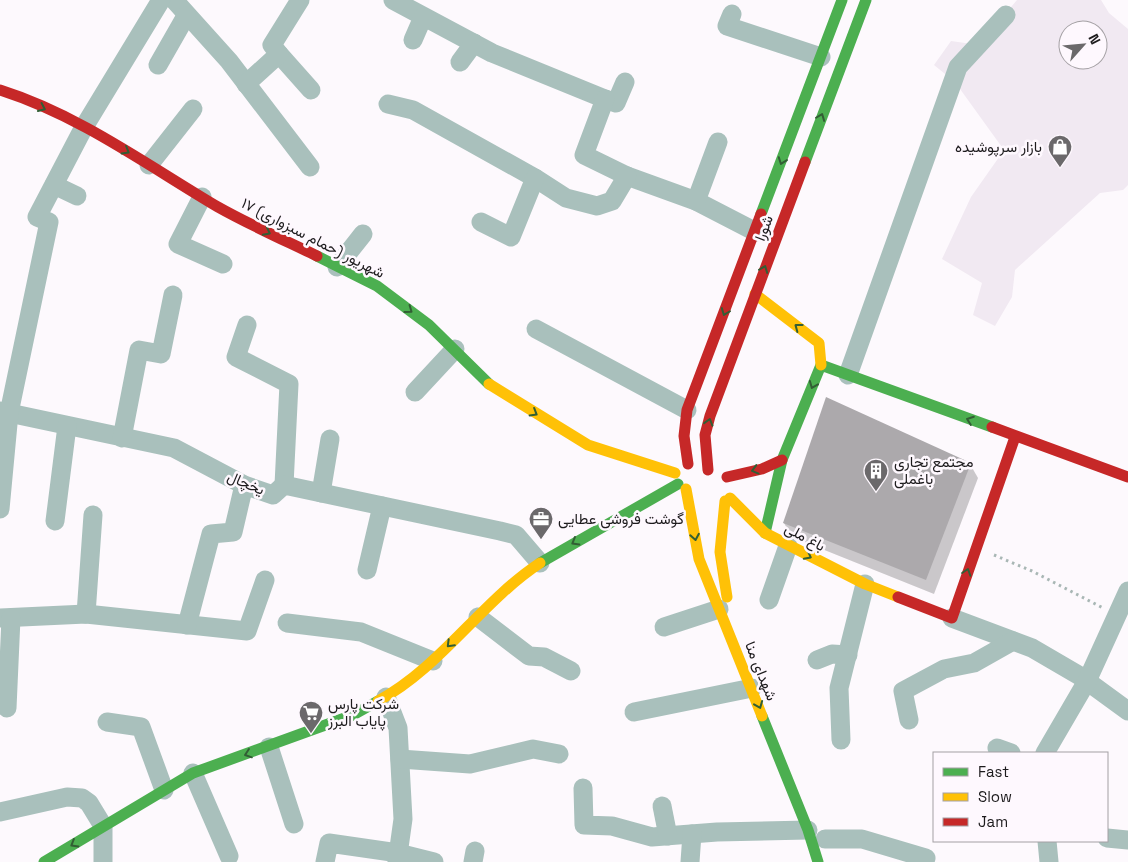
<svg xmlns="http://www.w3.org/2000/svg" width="1128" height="862" viewBox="0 0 1128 862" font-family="'Space Grotesk',Vazirmatn,sans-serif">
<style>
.built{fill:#f1e9f2;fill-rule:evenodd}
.shadow{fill:#0003}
.building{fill:#aca9ac}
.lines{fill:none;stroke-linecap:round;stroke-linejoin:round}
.path{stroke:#a9b7b5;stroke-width:3;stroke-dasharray:2.5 4;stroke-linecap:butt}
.street{stroke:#a9c0bc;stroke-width:19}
.fast{stroke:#4caf50;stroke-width:11}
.slow{stroke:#ffc107;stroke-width:11}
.jam{stroke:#c62828;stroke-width:11}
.oneway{stroke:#325e34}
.labels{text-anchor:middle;stroke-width:5;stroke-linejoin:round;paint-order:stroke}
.poi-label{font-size:15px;fill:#1d1b1d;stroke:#fef8fe;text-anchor:start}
.street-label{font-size:15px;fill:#1d1b1d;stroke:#fef8fe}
</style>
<rect width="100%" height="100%" fill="#fdf9fd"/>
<path class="built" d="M1017 0H1101L1109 13 1128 29V185L1123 190 1100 193 1015 270 1012 297 995 326 973 315 982 283 942 259 971 197 1004 150 955 82 934 65 951 41 979 45ZM1068 30H1098V60H1068Z"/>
<path class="shadow" d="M970 464 978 478 934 594 792 537 784 523Z"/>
<path class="building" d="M826 397 971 463 926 580 783 523Z"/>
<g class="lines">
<path class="path" d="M994 555 1032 571 1103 608"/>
<g class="street">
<path d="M174 0 229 61 310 167"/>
<path d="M393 0 492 53 605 99 616 103 625 82"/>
<path d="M732 14 727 26 821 57"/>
<path d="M413 40 423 17"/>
<path d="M279 54 311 90"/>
<path d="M460 62 474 43"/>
<path d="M158 65 186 16"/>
<path d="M246 84 279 54 272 45 300 0"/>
<path d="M605 99 584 155 627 176 696 201 756 232"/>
<path d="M388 104 413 110 535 178 566 198 597 206 612 201 627 176"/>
<path d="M149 165 193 109"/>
<path d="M54 185 77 196"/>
<path d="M202 197 178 244 223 264"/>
<path d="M696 201 718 142"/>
<path d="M481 222 511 237 535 178"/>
<path d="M337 267 363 234"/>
<path d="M247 325 236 357 289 384 284 485"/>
<path d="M536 329 687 410"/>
<path d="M848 375 958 67 1006 15"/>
<path d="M415 392 455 349"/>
<path d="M0 411 174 448 244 485 273 495 284 485 500 531 516 535 540 563"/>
<path d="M122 438 139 350 161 354 173 295"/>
<path d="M321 493 330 439"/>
<path d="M0 509 9 413 49 222 37 217 84 127 161 0"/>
<path d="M55 521 67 426"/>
<path d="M367 570 382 506"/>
<path d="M769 600 788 546"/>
<path d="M86 614 93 515"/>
<path d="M478 617 529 656 544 657 571 671"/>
<path d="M0 618 86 614 247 631 265 580"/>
<path d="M952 618 1032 648 1080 676 1128 711"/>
<path d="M287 623 361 632 433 661"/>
<path d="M187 625 211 534 233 532 244 485"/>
<path d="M664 627 719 609"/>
<path d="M817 660 832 654 848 655"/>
<path d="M386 697 398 728 403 819 397 862"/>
<path d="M7 708 11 618"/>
<path d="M634 712 752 688"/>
<path d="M909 720 903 691 944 669 974 663 1013 641"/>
<path d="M107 722 141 727 164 790"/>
<path d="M841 740 839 688 865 584"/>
<path d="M269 747 294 824"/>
<path d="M997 748 1011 753"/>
<path d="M1045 753 1087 681 1128 591"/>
<path d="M400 759 470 764 533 749 559 754"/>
<path d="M193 773 229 856"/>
<path d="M583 788 584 825 612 826 652 837 717 832 808 830"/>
<path d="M662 806 668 836"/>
<path d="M0 812 67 797 82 798 89 803 103 826V862"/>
<path d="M1107 838 1128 840"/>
<path d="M825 839H862L926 858"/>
<path d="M1047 841 1049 862"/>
<path d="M325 862 329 843 398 853 434 862"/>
<path d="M473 862 475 851"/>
<path d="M690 862 692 834"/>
</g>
<g class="fast">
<path d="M805 162 866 0"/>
<path d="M761 214 842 0"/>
<path d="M317 256 377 286 429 325 489 384"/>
<path d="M765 533 782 460 821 365 992 427"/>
<path d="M540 563 678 484"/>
<path d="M762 716 808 830 818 862"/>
<path d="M44 862 193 773 353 715 378 701"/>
</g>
<g class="slow">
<path d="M755 294 819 343 821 365"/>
<path d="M489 384 588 445 675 473"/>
<path d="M686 489 699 559 762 716"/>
<path d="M730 498 765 533 865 584 898 597"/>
<path d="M725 501 720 552 727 597"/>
<path d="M378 701C441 667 481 602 540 563"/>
</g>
<g class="jam">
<path d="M0 90C79 115 147 165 218 207 250 225 284 240 317 256"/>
<path d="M992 427 1128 477"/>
<path d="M688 464 684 436 687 410 761 214"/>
<path d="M708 470 705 435 710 416 805 162"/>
<path d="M727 477 762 469 782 460"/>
<path d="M898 597 952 618 1015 437"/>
</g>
</g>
<defs><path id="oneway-chevron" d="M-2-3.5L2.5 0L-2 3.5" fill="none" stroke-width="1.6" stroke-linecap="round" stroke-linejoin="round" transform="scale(1.25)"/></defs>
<g class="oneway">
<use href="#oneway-chevron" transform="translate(42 108) rotate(25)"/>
<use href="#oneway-chevron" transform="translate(821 117) rotate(-69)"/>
<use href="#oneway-chevron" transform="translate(126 151) rotate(31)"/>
<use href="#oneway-chevron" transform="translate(782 161) rotate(110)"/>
<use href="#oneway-chevron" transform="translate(267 232) rotate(27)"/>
<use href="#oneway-chevron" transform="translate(764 269) rotate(-69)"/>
<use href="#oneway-chevron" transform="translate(409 310) rotate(36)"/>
<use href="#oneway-chevron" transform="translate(725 312) rotate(111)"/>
<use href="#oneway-chevron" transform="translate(798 327) rotate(-143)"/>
<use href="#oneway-chevron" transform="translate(813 385) rotate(112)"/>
<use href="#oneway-chevron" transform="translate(534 413) rotate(31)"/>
<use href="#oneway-chevron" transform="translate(970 420) rotate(-160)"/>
<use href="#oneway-chevron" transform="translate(709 422) rotate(-73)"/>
<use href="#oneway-chevron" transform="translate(755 470) rotate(165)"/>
<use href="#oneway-chevron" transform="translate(695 537) rotate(80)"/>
<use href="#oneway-chevron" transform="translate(575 542) rotate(150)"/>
<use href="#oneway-chevron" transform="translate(808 556) rotate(27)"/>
<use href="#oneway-chevron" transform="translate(967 572) rotate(-72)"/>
<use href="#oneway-chevron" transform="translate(450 644) rotate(135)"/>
<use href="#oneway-chevron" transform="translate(759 705) rotate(68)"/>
<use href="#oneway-chevron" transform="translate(248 754) rotate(161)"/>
<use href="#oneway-chevron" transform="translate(74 844) rotate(149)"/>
</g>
<defs>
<symbol id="shop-pin" viewBox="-11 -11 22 30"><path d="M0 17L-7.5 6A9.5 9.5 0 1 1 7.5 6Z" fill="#6b696b" stroke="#fef8fe"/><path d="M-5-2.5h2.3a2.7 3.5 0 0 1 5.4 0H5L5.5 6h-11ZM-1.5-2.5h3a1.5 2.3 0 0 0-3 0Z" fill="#fff"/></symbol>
<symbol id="building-pin" viewBox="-11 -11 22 30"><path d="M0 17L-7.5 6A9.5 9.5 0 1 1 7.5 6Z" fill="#6b696b" stroke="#fef8fe"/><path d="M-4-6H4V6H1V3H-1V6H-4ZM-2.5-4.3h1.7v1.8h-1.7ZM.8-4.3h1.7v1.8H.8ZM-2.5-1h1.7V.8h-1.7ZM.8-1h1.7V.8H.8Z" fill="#fff"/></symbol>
<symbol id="office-pin" viewBox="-11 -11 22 30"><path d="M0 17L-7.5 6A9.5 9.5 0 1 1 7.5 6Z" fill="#6b696b" stroke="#fef8fe"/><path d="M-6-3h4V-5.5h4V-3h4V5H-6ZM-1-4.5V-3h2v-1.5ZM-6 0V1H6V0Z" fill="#fff"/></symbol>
<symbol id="supermarket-pin" viewBox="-11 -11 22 30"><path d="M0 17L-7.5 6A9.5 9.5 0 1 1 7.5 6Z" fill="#6b696b" stroke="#fef8fe"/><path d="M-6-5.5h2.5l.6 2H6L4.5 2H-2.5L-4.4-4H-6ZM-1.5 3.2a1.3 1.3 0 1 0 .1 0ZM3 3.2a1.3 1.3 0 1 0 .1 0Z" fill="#fff"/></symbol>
</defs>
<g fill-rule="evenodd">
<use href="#shop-pin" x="1046" y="133" width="28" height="38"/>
<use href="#building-pin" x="862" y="457" width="28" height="38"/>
<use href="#office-pin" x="527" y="505" width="28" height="38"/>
<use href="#supermarket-pin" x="297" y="699" width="28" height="38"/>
</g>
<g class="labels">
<g class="poi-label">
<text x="1042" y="152" text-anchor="end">بازار سرپوشیده</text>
<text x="894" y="467">مجتمع تجاری<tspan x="894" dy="17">باغملی</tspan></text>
<text x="558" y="524">گوشت فروشی عطایی</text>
<text x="328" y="709">شرکت پارس<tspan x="328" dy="17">پایاب البرز</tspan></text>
</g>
<g class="street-label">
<text transform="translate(764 228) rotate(-69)" y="5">شورا</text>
<text transform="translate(313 238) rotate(27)" y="5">۱۷ شهریور (حمام سبزواری)</text>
<text transform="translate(246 483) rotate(23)" y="5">یخچال</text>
<text transform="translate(805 537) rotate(28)" y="5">باغ ملی</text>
<text transform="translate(761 671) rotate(68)" y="5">شهدای منا</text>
</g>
</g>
<rect x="933" y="752" width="175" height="90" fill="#fef8fe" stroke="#a4a0a4"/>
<rect x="943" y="768" width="25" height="8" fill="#4caf50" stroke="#a4a0a4"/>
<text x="978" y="777" font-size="15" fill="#1d1b1d">Fast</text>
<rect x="943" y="793" width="25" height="8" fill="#ffc107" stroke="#a4a0a4"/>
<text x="978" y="802" font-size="15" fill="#1d1b1d">Slow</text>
<rect x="943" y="818" width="25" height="8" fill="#c62828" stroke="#a4a0a4"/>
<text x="978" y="827" font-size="15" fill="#1d1b1d">Jam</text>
<g transform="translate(1083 45) rotate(63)"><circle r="24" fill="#fef8fe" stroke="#a4a0a4"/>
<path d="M0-4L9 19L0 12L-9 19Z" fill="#6b696b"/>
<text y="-8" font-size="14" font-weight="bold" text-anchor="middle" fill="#1d1b1d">N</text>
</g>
</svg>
